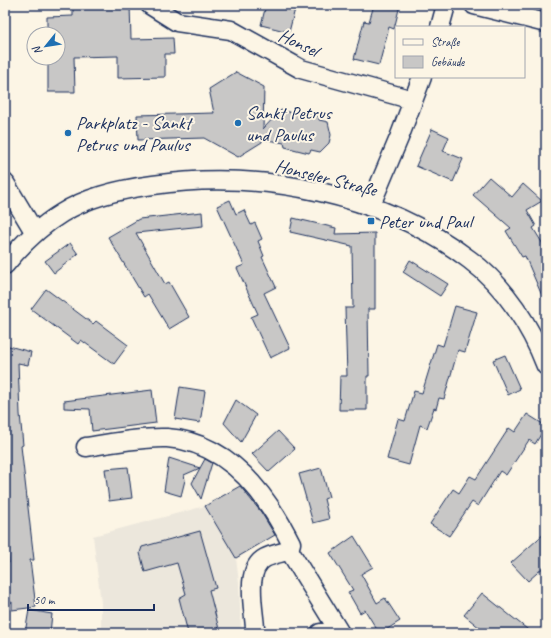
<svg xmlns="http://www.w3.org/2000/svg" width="551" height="638" viewBox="0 0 551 638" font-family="Caveat,sans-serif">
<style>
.built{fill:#ece7dc}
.building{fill:#c8c7c6;stroke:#1b2f5e}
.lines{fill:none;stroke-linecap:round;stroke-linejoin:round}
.minor-casing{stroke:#1b2f5e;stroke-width:21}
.minor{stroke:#fcf5e5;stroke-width:18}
.poi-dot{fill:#1f6fb2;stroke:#fcf5e5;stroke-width:1.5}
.labels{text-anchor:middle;stroke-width:4;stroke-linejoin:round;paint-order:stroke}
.street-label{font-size:19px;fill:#1b2f5e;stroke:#fcf5e5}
.poi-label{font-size:19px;fill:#1b2f5e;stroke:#fcf5e5;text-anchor:start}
</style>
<rect width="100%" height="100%" fill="#fcf5e5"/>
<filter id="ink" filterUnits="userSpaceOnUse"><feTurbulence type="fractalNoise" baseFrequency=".025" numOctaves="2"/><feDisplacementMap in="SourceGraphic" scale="8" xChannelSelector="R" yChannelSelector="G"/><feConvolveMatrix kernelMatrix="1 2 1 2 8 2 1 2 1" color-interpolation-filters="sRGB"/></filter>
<g filter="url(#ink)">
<path class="built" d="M205 506 236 558 239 583 241 633H101V603L93 536Z"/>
<g class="building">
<path d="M73 5H130L131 39 173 38 174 54H165V77L118 78V56L74 57 75 92H48V58H58V34H47V17L73 16Z"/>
<path d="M266 5H296L289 32 261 25Z"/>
<path d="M374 5H400L394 29 389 27 379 65 354 59 364 21 369 22Z"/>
<path d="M236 72 264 87 263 129 281 110 292 113 295 110 319 116V120L328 122 331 135 329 143 320 152 311 150 309 153 285 147 284 143 262 139V142L238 157 204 138 138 140 137 115 214 113 209 89Z"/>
<path d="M432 129 449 137 443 151 463 159 453 182 416 166Z"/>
<path d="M489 177 512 197 523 184 542 201 527 210 536 226 533 228 546 249V305L525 256 522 257 506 231 511 228 473 195Z"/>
<path d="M230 200 236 214 244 210 251 225 255 223 262 239 258 241 264 256 262 257 276 287 264 293 290 348 270 358 251 317 258 314 237 268 244 265 217 206Z"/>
<path d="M202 212 203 226 136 233 165 284 169 282 189 317 169 329 148 294 144 297 108 237 139 219Z"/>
<path d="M293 218 336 228 335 234 375 233V309H368L369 376H367V410H339L340 376H347L345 308H353L352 246 290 232Z"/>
<path d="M70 243 78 254 54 273 45 261Z"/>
<path d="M410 260 448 284 440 296 403 272Z"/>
<path d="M46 289 93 324 96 321 128 345 114 364 81 340 78 344 31 309Z"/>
<path d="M455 306 477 312 465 352 458 350 444 399 439 398 436 409 434 408 427 428 420 425 409 465 387 459 398 419 405 421 414 391 422 393 437 344 443 346Z"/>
<path d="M5 345 31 352 28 365 18 363 20 414 23 445 21 446 34 560H30L36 607 12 610V602L9 603 5 565V563H9L5 527Z"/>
<path d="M505 355 520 389 508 395 493 360Z"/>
<path d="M180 387 205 391 200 423 175 419Z"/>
<path d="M152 390 156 423 92 431 90 409 64 408V401Z"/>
<path d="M236 400 256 415 241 442 224 423Z"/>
<path d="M527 414 546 426 535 444 529 440 506 475 500 471 478 506 472 502 449 536 430 524 453 489 459 493 470 476 476 479 509 428 515 432Z"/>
<path d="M278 431 295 449 269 472 252 454Z"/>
<path d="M169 458 200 468 205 459 212 463 201 499 192 483 200 468 184 475 185 480 181 496 164 491Z"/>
<path d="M128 467 132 498 109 501 105 469Z"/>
<path d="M321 468 329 497 324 499 329 519 313 523 299 474Z"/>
<path d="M240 486 261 512 275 535 236 558 205 506Z"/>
<path d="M200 531 216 588 209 590 220 633H188L179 598 186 594 177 563 145 572 140 553 142 547Z"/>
<path d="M546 532V565L528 581 511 563Z"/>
<path d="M354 536 373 567 361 574 377 603 385 598 400 621 381 633H379L365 610 360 613 348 592 353 590 330 553Z"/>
<path d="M482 593 532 633H486L464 615Z"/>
<path d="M29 610 52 614 50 633H25Z"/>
</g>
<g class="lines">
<defs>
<g id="minor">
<path d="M150 5 177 22 231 30 301 69 413 100"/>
<path d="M474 5 546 23"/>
<path d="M440 27 446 5"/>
<path d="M5 183 35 233"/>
<path d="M370 207 399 138 422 77"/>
<path d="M5 265C21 245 39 227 62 213 89 196 122 189 153 185 260 169 384 194 470 260 505 286 531 327 546 366"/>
<path d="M86 447C112 443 141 437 167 438 228 442 266 493 291 543L289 550"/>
<path d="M257 633 255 628C254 609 244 569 265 558 273 554 282 553 289 550L340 633"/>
<path d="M320 633H324"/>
</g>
</defs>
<use href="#minor" class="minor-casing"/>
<use href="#minor" class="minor"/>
</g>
</g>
<g class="poi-dot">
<circle cx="238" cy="123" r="4"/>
<circle cx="68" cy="133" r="4"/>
<rect x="367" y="217" width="8" height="8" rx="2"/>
</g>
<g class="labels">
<g class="street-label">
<text transform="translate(299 42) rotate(25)" y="7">Honsel</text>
<text transform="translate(326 177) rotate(14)" y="7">Honseler Straße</text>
</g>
<g class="poi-label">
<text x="246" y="119">Sankt Petrus<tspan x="246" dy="22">und Paulus</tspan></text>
<text x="76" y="129">Parkplatz - Sankt<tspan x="76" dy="22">Petrus und Paulus</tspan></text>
<text x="379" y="228">Peter und Paul</text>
</g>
</g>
<rect width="551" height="638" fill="none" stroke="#fcf5e5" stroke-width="20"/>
<rect x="10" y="10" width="531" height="618" fill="none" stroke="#1b2f5e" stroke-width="1.5" filter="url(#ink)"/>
<rect x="395" y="26" width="130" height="52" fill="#fcf5e5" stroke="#a2a6af"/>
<rect x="403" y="39" width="20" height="6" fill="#fcf5e5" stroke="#a2a6af"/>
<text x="431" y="46" font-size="12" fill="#1b2f5e">Straße</text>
<rect x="403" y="56" width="20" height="12" fill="#c8c7c6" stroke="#a2a6af"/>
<text x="431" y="66" font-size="12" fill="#1b2f5e">Gebäude</text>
<g transform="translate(46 46) rotate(240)"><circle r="19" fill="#fcf5e5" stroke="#a2a6af"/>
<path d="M0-3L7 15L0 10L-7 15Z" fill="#1f6fb2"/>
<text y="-6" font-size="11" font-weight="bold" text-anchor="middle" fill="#1b2f5e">N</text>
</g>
<path d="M28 604v6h126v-6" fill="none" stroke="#1b2f5e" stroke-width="2"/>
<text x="34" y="604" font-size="12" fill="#1b2f5e" stroke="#fcf5e5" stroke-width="3" paint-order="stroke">50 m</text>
</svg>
